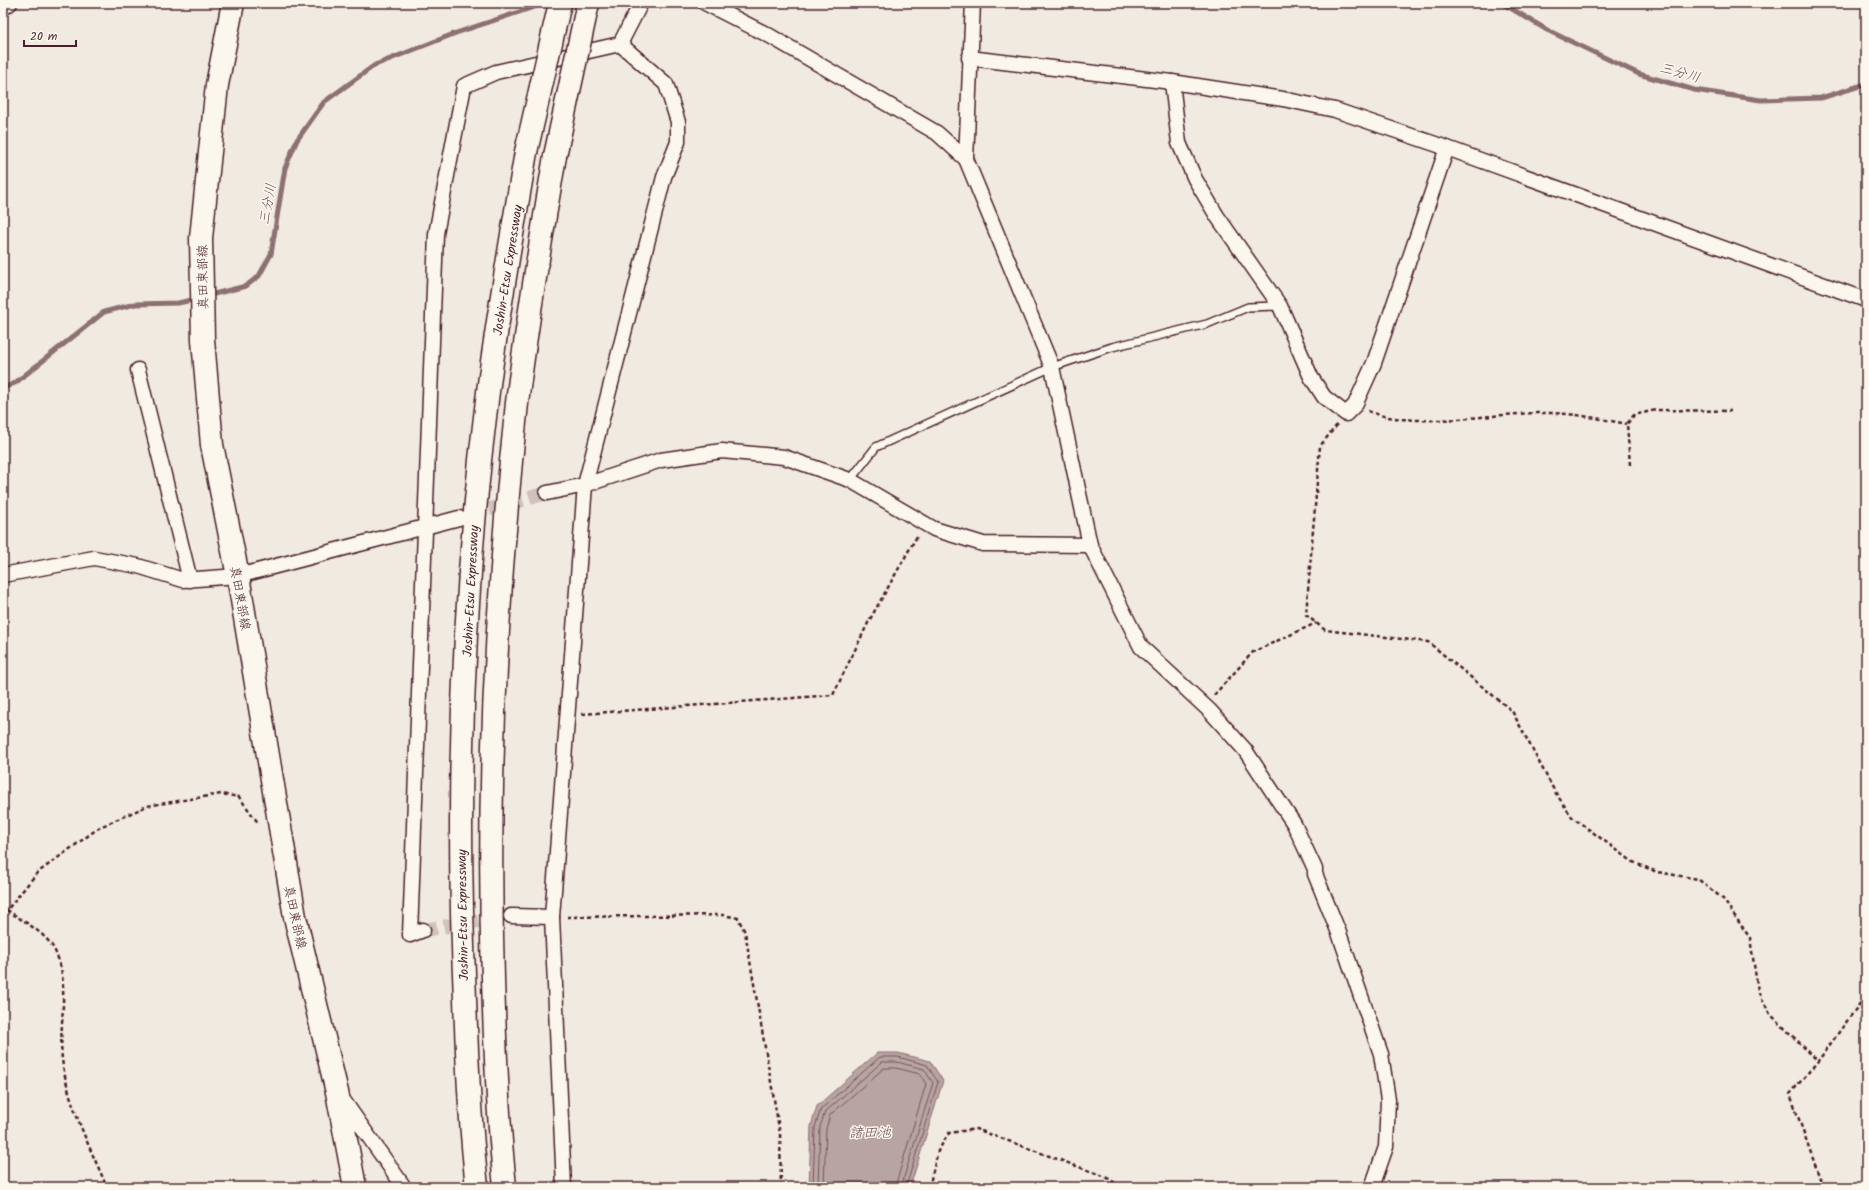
<svg xmlns="http://www.w3.org/2000/svg" width="1869" height="1190" viewBox="0 0 1869 1190" font-family="Kalam,'Klee One',sans-serif">
<style>
.water{fill:#b8a4a2;stroke:#8c6f72}
.lines{fill:none;stroke-linecap:round;stroke-linejoin:round}
.shore{stroke:#76545b;stroke-width:1}
.stream{stroke:#8c6f72;stroke-width:5}
.street-tunnel{stroke:#cfc1bc;stroke-width:14;stroke-dasharray:14 7;stroke-linecap:butt}
.lane-casing{stroke:#4a1f2b;stroke-width:10}
.street-casing{stroke:#4a1f2b;stroke-width:17}
.primary-casing{stroke:#4a1f2b;stroke-width:25}
.highway-casing{stroke:#4a1f2b;stroke-width:25}
.path{stroke:#4a1f2b;stroke-width:2.5;stroke-dasharray:4 3;stroke-linecap:butt}
.lane{stroke:#fbf7ec;stroke-width:7}
.street{stroke:#fbf7ec;stroke-width:14}
.primary{stroke:#fbf7ec;stroke-width:22}
.highway{stroke:#fbf7ec;stroke-width:22}
.highway-bridge-casing{stroke:#4a1f2b;stroke-width:25;stroke-linecap:butt}
.highway-bridge{stroke:#fbf7ec;stroke-width:22}
.labels{text-anchor:middle;stroke-width:3;stroke-linejoin:round;paint-order:stroke}
.street-label{font-size:13px;fill:#4a1f2b;stroke:#fbf7ec}
.water-label{font-size:14px;font-style:italic;fill:#704e55;stroke:#fbf7ec}
</style>
<rect width="100%" height="100%" fill="#f0eae0"/>
<filter id="ink" filterUnits="userSpaceOnUse"><feTurbulence type="fractalNoise" baseFrequency=".025" numOctaves="2"/><feDisplacementMap in="SourceGraphic" scale="8" xChannelSelector="R" yChannelSelector="G"/><feConvolveMatrix kernelMatrix="1 2 1 2 8 2 1 2 1" color-interpolation-filters="sRGB"/></filter>
<g filter="url(#ink)">
<path class="water" d="M877 1053H898L930 1061 943 1081 910 1187H809L811 1126 817 1106Z"/>
<g class="lines">
<g class="shore">
<path d="M813 1187 815 1127 821 1109 880 1057H898L927 1065 938 1082 906 1187"/>
<path d="M818 1187 820 1127 825 1112 882 1062H897L924 1069 933 1083 901 1187"/>
<path d="M824 1187 826 1129 830 1115 884 1068H896L920 1074 926 1084 895 1187"/>
</g>
<g class="stream">
<path d="M1502 3 1547 30 1639 74 1694 90 1761 100 1821 98 1866 84"/>
<path d="M206 296 246 286 259 276 271 254 285 168 297 140 324 102 375 65 456 33 546 3"/>
<path d="M3 388 15 383 104 312 135 304 178 303 197 299"/>
</g>
<g class="street-tunnel">
<path d="M469 515 547 493"/>
<path d="M423 930 511 916"/>
</g>
<defs>
<path id="lane" d="M850 480 876 447 1052 367 1112 347 1207 324 1248 307 1280 306"/>
<g id="street">
<path d="M705 3 770 36 937 133 966 159"/>
<path d="M973 3 966 159 1052 367 1090 545 1141 647 1210 711 1245 750 1294 824 1315 869V874L1339 933 1381 1054 1388 1100 1386 1147 1372 1187"/>
<path d="M3 8 10 3"/>
<path d="M620 44 641 3"/>
<path d="M969 58 1172 82 1283 99 1335 110 1447 148 1866 300"/>
<path d="M1172 82 1179 143 1195 179 1217 216 1280 306 1311 377 1324 397 1346 414 1355 405 1374 363 1447 148"/>
<path d="M138 370 190 580"/>
<path d="M547 493 585 485 661 460 722 451 784 457 850 480 934 529 983 544 1090 545"/>
<path d="M3 575 94 558 138 566 183 580 238 576 459 518"/>
<path d="M511 916 552 917"/>
<path d="M423 930 410 935 436 234 464 86 496 72 620 44"/>
<path d="M341 1097 404 1187"/>
<path d="M564 1187 552 917 585 485 664 177 678 142V122L666 84 620 44"/>
</g>
<path id="primary" d="M233 3 217 85 201 238 203 340 212 445 238 576 295 917 337 1092 355 1187"/>
<g id="highway">
<path d="M477 1187C470 1125 467 1062 465 999 456 800 462 598 487 400 497 317 512 235 526 152"/>
<path d="M505 1187C498 1118 495 1049 493 979 487 787 496 595 517 403 527 321 541 239 555 156"/>
</g>
</defs>
<use href="#lane" class="lane-casing"/>
<use href="#street" class="street-casing"/>
<use href="#primary" class="primary-casing"/>
<use href="#highway" class="highway-casing"/>
<g class="path">
<path d="M1368 411C1417 431 1493 412 1546 413 1574 413 1601 419 1627 424"/>
<path d="M1337 425 1320 446 1306 615 1325 630 1428 642 1512 711 1555 792 1572 817 1633 862 1657 872 1698 879 1723 899 1750 938 1758 991 1770 1014 1818 1061"/>
<path d="M1630 465 1627 424 1634 415 1656 410 1731 411"/>
<path d="M1214 695 1253 652 1316 623"/>
<path d="M582 714 833 695 869 621 917 536"/>
<path d="M7 910C21 920 39 929 50 943 73 974 58 1024 62 1059 68 1104 89 1146 107 1187"/>
<path d="M3 911 7 910 37 873 100 827 147 806 221 794 239 797 259 824"/>
<path d="M567 917 723 915 738 918 745 932 780 1134 781 1187"/>
<path d="M929 1187 938 1151 949 1133 976 1129 1106 1177 1121 1187"/>
<path d="M1823 1187 1790 1094 1818 1061 1866 995"/>
</g>
<use href="#lane" class="lane"/>
<use href="#street" class="street"/>
<use href="#primary" class="primary"/>
<use href="#highway" class="highway"/>
<defs>
<g id="highway-bridge">
<path d="M526 152 560 3"/>
<path d="M555 156 588 3"/>
</g>
</defs>
<use href="#highway-bridge" class="highway-bridge-casing"/>
<use href="#highway-bridge" class="highway-bridge"/>
</g>
</g>
<g class="labels">
<g class="street-label">
<text transform="translate(507 270) rotate(-81)" y="5">Joshin-Etsu Expressway</text>
<text transform="translate(202 277) rotate(-91)" y="5">真田東部線</text>
<text transform="translate(470 591) rotate(-87)" y="5">Joshin-Etsu Expressway</text>
<text transform="translate(241 598) rotate(80)" y="5">真田東部線</text>
<text transform="translate(462 915) rotate(-91)" y="5">Joshin-Etsu Expressway</text>
<text transform="translate(296 917) rotate(78)" y="5">真田東部線</text>
</g>
<g class="water-label">
<text transform="translate(1680 72) rotate(15)" y="5">三分川</text>
<text transform="translate(267 204) rotate(-80)" y="5">三分川</text>
<text x="870" y="1137">諸田池</text>
</g>
</g>
<rect width="1869" height="1190" fill="none" stroke="#fbf7ec" stroke-width="16"/>
<rect x="8" y="8" width="1853" height="1174" fill="none" stroke="#4a1f2b" stroke-width="1.5" filter="url(#ink)"/>
<path d="M24 40v6h52v-6" fill="none" stroke="#4a1f2b" stroke-width="2"/>
<text x="30" y="40" font-size="12" fill="#4a1f2b" stroke="#fbf7ec" stroke-width="3" paint-order="stroke">20 m</text>
</svg>
